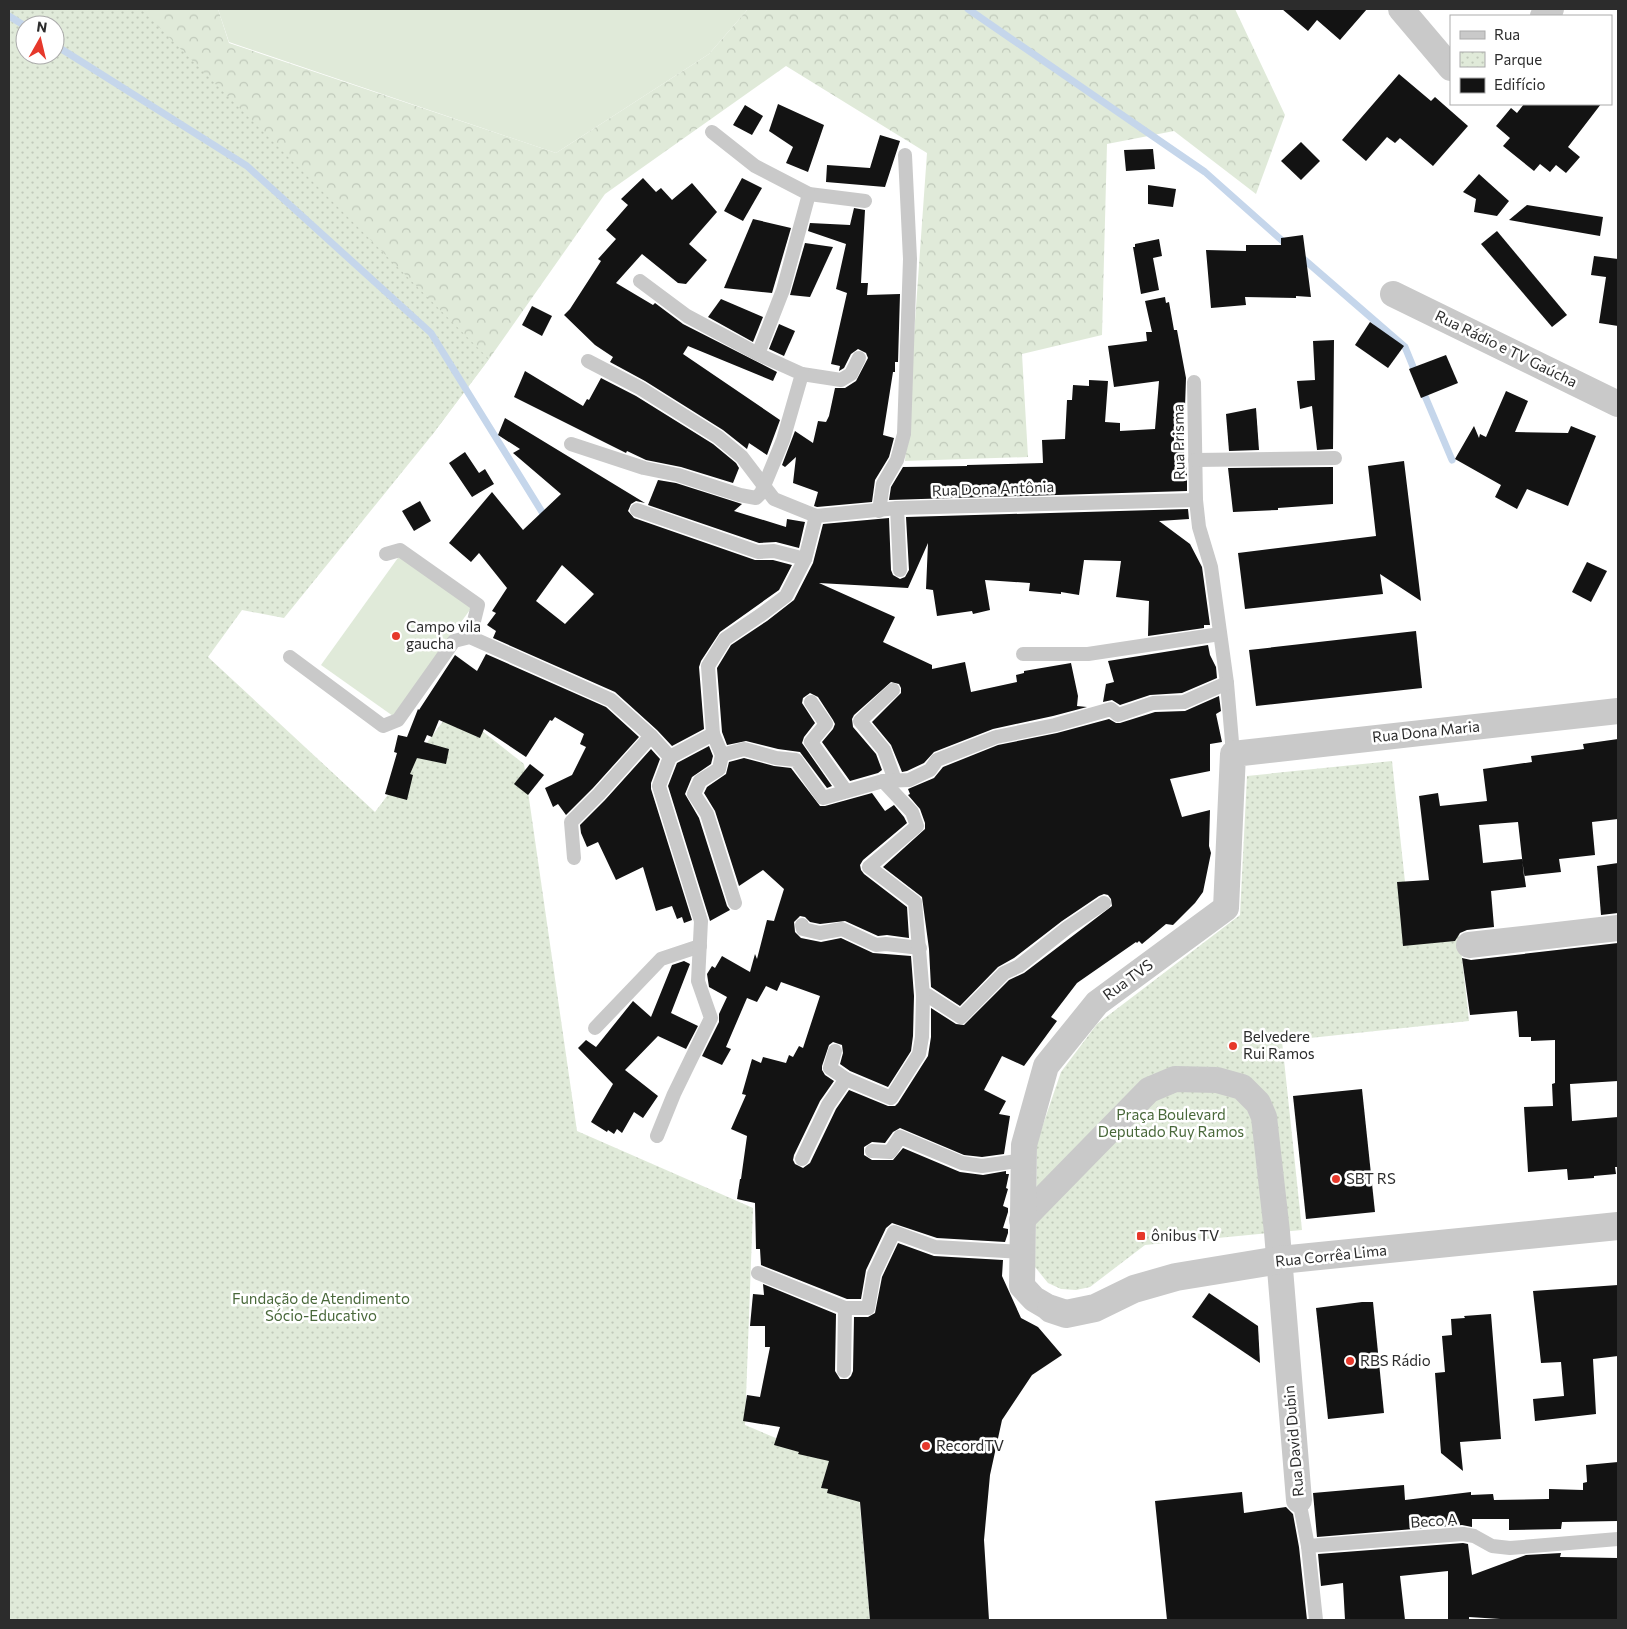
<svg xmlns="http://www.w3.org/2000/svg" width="1627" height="1629" viewBox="0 0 1627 1629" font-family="Commissioner,sans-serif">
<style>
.green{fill:#e0ead9}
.forest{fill:url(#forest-crowns);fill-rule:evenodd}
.park{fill:url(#park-dots);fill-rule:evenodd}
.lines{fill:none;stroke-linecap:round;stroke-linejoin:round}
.stream{stroke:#c5d6eb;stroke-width:7}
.building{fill:#131313;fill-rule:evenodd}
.service{stroke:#c9c9c9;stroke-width:14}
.minor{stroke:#c9c9c9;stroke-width:26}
.tertiary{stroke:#c9c9c9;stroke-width:28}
.poi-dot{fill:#e6382b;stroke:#fff;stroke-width:2}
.labels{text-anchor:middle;stroke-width:5;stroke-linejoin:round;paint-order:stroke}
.street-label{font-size:15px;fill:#2c2c2c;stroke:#fff}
.poi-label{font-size:15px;fill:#2c2c2c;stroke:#fff;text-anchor:start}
.park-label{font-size:15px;fill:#49683a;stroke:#fff}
</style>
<defs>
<pattern id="forest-crowns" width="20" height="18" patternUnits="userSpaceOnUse" patternTransform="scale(1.25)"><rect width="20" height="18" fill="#e0ead9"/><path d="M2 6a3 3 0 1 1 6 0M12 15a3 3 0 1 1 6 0" fill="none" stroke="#c0c9ba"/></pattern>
<pattern id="park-dots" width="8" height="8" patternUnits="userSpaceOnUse" patternTransform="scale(1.25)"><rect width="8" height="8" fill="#e0ead9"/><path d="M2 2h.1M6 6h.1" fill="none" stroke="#c0c9ba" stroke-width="1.8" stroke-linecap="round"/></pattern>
</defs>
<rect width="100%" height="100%" fill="#fff"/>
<g class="green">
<path d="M218 9H748L709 54 556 153 229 42Z"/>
<path d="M400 555 472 607 393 716 321 665Z"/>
</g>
<path class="forest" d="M9 9H218L229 43 556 153 709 54 748 9H1235L1285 115 1256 194 1174 131 1107 144 1102 335 1022 354 1028 457 905 461 927 153 786 66 605 194 489 359 432 435 21 251ZM25 25H55V55H25Z"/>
<g class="park">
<path d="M9 9H141L489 359 432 435 284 618 242 610 208 657 375 812 453 708 524 764 577 1131 753 1208 745 1425 857 1472 870 1620H9ZM25 25H55V55H25Z"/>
<path d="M1392 761 1409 919 1457 914 1469 1021 1282 1041 1302 1230 1145 1245 1090 1287 1076 1290 1061 1289 1048 1283 1035 1267 1037 1142 1061 1072 1097 1024 1240 915 1247 776Z"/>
</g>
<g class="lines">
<g class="stream">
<path d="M968 9 1205 172 1287 245"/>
<path d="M9 16 25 26"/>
<path d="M55 45 247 166 431 333 547 520"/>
<path d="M1299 255 1405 347 1416 374"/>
<path d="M1422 389 1452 460"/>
</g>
</g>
<g class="building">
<path d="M1282 9H1367L1340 40 1317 20 1308 31Z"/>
<path d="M1399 74 1431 101 1435 97 1468 126 1433 166 1400 138 1395 143 1387 137 1366 161 1342 140Z"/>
<path d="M778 104 824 125 808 172 786 163 793 147 769 131Z"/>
<path d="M1524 104H1601L1568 147 1580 157 1566 173 1556 165 1550 172 1540 164 1534 171 1503 146 1510 138 1496 126 1511 108 1517 113Z"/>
<path d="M745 105 763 116 752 135 733 125Z"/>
<path d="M880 135 900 141 885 187 826 182 827 165 870 168Z"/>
<path d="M1301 142 1320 161 1301 180 1281 161Z"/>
<path d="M1153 149 1155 169 1126 171 1124 150Z"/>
<path d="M1479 174 1509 201 1497 216 1474 212 1476 199 1463 192Z"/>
<path d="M643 178 656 192 661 188 672 200 692 183 717 212 689 244 707 260 686 284 678 283 642 254 616 283 653 305 655 303 683 324 777 372 773 381 688 346 683 354 780 420 767 455 749 443 747 449 723 430 645 381 610 362 613 357 595 345 564 315 570 309 601 261 598 259 616 239 606 230 628 205 621 199Z"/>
<path d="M742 178 762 188 743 221 724 211Z"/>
<path d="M1148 185 1176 189 1173 207 1148 204Z"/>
<path d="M1527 205 1603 217 1600 236 1509 220Z"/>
<path d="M854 208 865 210 861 283H868L867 295 900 294 898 362H895V372H893L883 435 894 438 889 457 875 480 872 502 817 507 814 506 818 492 793 483 796 457 785 467 782 465 795 431 813 443 818 421 826 422 829 416 835 388H845L856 381 868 358 866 353 858 349 851 354 844 368 839 371 840 366 831 364 847 293 836 289 846 244 808 231 810 223 850 225Z"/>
<path d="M753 219 791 228 772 293 724 288Z"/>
<path d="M1497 231 1567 315 1552 327 1481 244Z"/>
<path d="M1303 235 1311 297 1296 296V298L1245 297 1246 305 1211 308 1206 250 1246 251V245H1281V238Z"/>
<path d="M1159 239 1162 256 1153 258 1159 290 1141 294 1133 247H1135V244Z"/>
<path d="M805 243 833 247 810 297 790 295Z"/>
<path d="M1594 256 1618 259V326L1599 323 1606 277 1591 275Z"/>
<path d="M1165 297 1166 303 1169 302 1174 330H1177L1186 378 1185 407H1181L1185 467H1187V491L889 500 891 487 903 467 967 466V465L1043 463 1042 440 1065 439 1067 400H1072L1073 385 1089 386V380L1108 381 1105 422 1120 423V431L1155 429 1159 381 1114 387 1108 346 1147 341 1146 332H1152L1145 301Z"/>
<path d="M721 299 763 317 753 342 708 317Z"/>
<path d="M532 306 552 316 542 336 522 325Z"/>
<path d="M1370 322 1404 346 1388 368 1355 345Z"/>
<path d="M779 324 795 331 784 356 769 349Z"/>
<path d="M1334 340 1333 449 1317 450 1312 406 1300 409 1297 381 1315 380 1313 341Z"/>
<path d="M1446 355 1458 383 1421 398 1409 369Z"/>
<path d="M525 371 583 406 587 399 589 400 601 378 636 396 713 444 736 463 739 468 733 483 681 467 646 460 627 451 626 453 514 397Z"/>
<path d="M1506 391 1528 401 1515 432 1568 433 1571 426 1596 436 1568 506 1527 489 1517 509 1495 497 1501 485 1455 459 1474 426 1479 438 1480 434 1486 437Z"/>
<path d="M1256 408 1259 450 1229 451 1226 414Z"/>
<path d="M505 418 645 503 636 501 631 504 628 511 634 518 755 560H773L792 565 779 590 720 632 701 661 699 667 704 729 672 746 657 730 615 692 493 638 496 631 487 625 496 613 492 611 507 588 479 553 471 562 449 543 492 492 523 530 561 494 513 453 520 449 498 435ZM562 565 594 594 565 624 536 601Z"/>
<path d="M465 452 479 473 485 469 494 484 472 497 449 463Z"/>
<path d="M1404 461 1421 601 1380 574 1383 594 1245 609 1238 553 1376 536 1368 466Z"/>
<path d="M1333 467V504L1278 508V510L1233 512 1228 468Z"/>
<path d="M658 480 676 483 742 504 734 511 786 527 787 519 805 522 799 548 776 542 759 543 648 505Z"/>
<path d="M420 501 431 521 414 531 402 511Z"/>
<path d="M1188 509 1189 519 1159 521 1190 544 1202 567 1210 625H1204V628L1148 636 1149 601 1116 597 1121 561 1084 560 1079 595 1061 592V594L1029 591 1030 583 985 580 990 610 973 614 972 611 937 616 933 590 926 589 928 543 908 588 819 583 895 617 883 642 932 665V669L965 662 971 692 1017 682 1016 675 1024 673V671L1071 663 1078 696 1077 706 1087 707 1053 716 993 729 934 752 924 763 907 771 902 772 891 745 872 722 901 693V688L899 684 891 682 854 715 852 719 853 727 876 754 882 770 878 773 850 781 822 742 833 729 835 724 833 720 818 697 810 693 803 698 802 703 815 723 804 737 802 743 832 786 827 788 800 752 778 749 746 741 727 745 722 732 717 668 731 645 767 621 794 600 813 563 823 524 889 518 891 570 893 575 900 579 905 577 909 570 906 517Z"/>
<path d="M1587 562 1607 571 1591 602 1572 592Z"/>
<path d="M1416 631 1422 688 1256 706 1249 650Z"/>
<path d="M1208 645 1210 655 1216 667 1217 678 1182 693 1150 695 1120 705 1112 700 1103 702 1106 684 1114 682 1108 661Z"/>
<path d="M486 654 606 707 639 737 593 788 566 815 558 804 553 807 545 788 572 775 586 747 580 744 584 734 555 717 552 721 550 720 526 757 484 729 480 738 439 720 432 737 427 735 424 742 449 749 446 764 417 758 410 774 413 775 407 800 385 794 397 753 394 752 398 735 407 737 418 709 419 710 455 655 477 671Z"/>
<path d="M1219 696 1221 711 1216 714 1222 742 1210 744V771L1170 779 1182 817 1210 810 1209 846 1211 853 1203 892 1195 903 1173 925 1166 924 1142 944 1139 941 1137 943 1136 942 1077 983 1051 1017 1057 1021 1024 1066 1002 1056 984 1090 1006 1101 999 1114 1010 1116 1004 1154 982 1157 964 1155 900 1128 893 1132 885 1143 872 1142 864 1147V1155L872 1160H893L903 1148 960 1172 983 1175 1006 1171V1174H1009L1006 1188 1008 1189 1003 1206 1008 1208V1212L1003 1228 1008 1229V1233L1005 1242 937 1238 892 1223 886 1228 866 1270 861 1299H847L761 1265 760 1249H756L755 1203 737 1199 740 1179H741L747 1136 731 1129 746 1095 742 1094 752 1059 761 1063 763 1057 786 1063 789 1055 793 1057 799 1046 803 1048 820 996 781 982 777 991 766 986 757 1002 747 998 726 1047 731 1049 722 1065 702 1056 719 1022V1014L727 997 709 987 707 974 712 966 715 968 722 956 750 972 755 954 757 959 767 920 774 921 784 889 763 870 739 886 715 811 704 793 707 787 726 774 729 762 744 758 774 766 791 768 820 806H825L872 793 885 811 894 805 904 817 907 823 863 860 860 865 861 870 864 874 907 907 909 938 887 935 878 936 845 921 820 924 810 922 805 917 800 916 794 922 795 932 801 938 821 942 841 938 873 953 911 956 914 996 913 1036 911 1051 888 1087 850 1071 840 1064 843 1053 842 1045 833 1042 829 1045 822 1066V1070L825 1075 834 1081 820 1101 794 1155 793 1160 795 1164 803 1168 810 1163 836 1109 849 1090 888 1106H895L898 1103 928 1056 931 1037V1008L956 1024 964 1025 1009 980 1024 973 1112 906 1111 899 1108 895 1104 894 1099 896 1062 921 1014 958 998 967 960 1006 931 987 929 949 922 897 883 867 925 829V823L920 809 908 795 910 794 908 789 934 778 943 767 998 745 1057 733 1109 719 1116 723H1120L1155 712 1185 711Z"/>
<path d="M1618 739V819L1592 822 1595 855 1559 859 1561 872 1524 876 1518 822 1479 825 1483 863 1522 859 1526 887 1491 891 1494 927 1467 930 1460 933 1455 941 1403 946 1397 882 1429 880 1419 796 1438 793 1440 806 1487 801 1483 769 1532 762 1531 756 1584 749 1583 744Z"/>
<path d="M709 746 713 756 711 764 692 777 685 794 699 818 727 906 730 910 710 921 668 786 677 763Z"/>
<path d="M651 749 660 759 651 783V789L692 920 684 923 682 917 677 919 672 906 656 911 643 867 616 880 598 842 587 847 581 833 580 825 605 800Z"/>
<path d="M530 764 544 775 528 795 514 784Z"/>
<path d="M1618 863V913L1601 915 1597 866Z"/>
<path d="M1618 943V1081L1570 1084 1572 1121 1618 1117V1167H1615L1616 1174 1594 1176V1178L1568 1180 1567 1169 1528 1172 1524 1107 1553 1106 1552 1084 1555 1083V1040L1531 1041V1037H1519L1517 1011 1470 1015 1462 958 1471 960Z"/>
<path d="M684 961 690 964 671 1013 698 1026 686 1049 658 1036 625 1070 658 1096 643 1118 634 1112 622 1133 617 1129 614 1134 608 1130 607 1132 591 1122 613 1084 578 1048 586 1040 596 1047 633 1001 651 1017 672 965Z"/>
<path d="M1362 1089 1375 1212 1306 1219 1293 1096Z"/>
<path d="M898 1243 934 1256 1003 1260 1002 1276 1021 1318 1038 1327 1062 1355 1032 1375 1002 1420 990 1475 984 1540 989 1620H870L860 1502 827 1493 828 1489 821 1488 829 1461 798 1454 799 1452 774 1445 780 1427 743 1421 747 1395 760 1397 770 1347H765V1326H750L753 1294 764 1295 763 1284 836 1314 835 1371 840 1379H848L851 1376 853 1371 854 1317H868L875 1313 882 1277Z"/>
<path d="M1618 1285V1356L1593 1359 1596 1414 1535 1421 1533 1399 1564 1396 1561 1362 1541 1363 1533 1291Z"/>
<path d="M1209 1293 1258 1326 1260 1363 1192 1317Z"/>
<path d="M1362 1302H1373L1384 1413 1328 1419 1316 1308Z"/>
<path d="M1491 1314 1501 1439 1460 1442 1463 1471 1441 1453 1435 1373 1445 1372 1442 1336 1452 1335 1451 1319 1465 1318 1464 1316Z"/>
<path d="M1618 1462V1521L1562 1522 1561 1529 1509 1530V1519H1472V1527L1462 1525 1317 1537 1313 1493 1404 1485 1405 1500 1471 1492V1495L1493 1494 1494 1500 1549 1499V1489L1583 1490V1483L1587 1482 1586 1465Z"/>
<path d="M1242 1492 1244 1513 1286 1507 1293 1514 1299 1547 1307 1620H1167L1155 1501Z"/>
<path d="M1463 1543 1468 1544 1472 1575 1526 1555 1561 1553 1560 1557 1618 1558V1620H1516L1469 1617V1620H1448V1571L1400 1576 1405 1620H1345L1343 1583 1321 1586 1318 1554Z"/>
</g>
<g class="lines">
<g class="service">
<path d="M712 132 755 166 809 194 865 201"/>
<path d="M758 354 783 290 809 194"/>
<path d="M588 361 640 388 718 437 742 457 774 499 816 516 897 508 1196 500"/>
<path d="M802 374 841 380 851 374 859 358"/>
<path d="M1194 382 1196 500 1199 527 1211 567 1227 683 1233 754"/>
<path d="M571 444 644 468 678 475 740 495 756 498 761 493 764 486 783 440 802 374 758 354 687 316 640 281"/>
<path d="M1195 460 1335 458"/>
<path d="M897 508 900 570"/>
<path d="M637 510 758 552 774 551 805 559"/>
<path d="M879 511 883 484 897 460 904 434 910 259 905 155"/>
<path d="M386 554 400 550 478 605 470 637"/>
<path d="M1023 654H1088L1220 634"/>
<path d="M290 657 383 726 398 720 454 641 470 637 611 700 651 736 670 757 713 734 708 666 725 639 762 614 786 596 805 559 816 516"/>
<path d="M893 690 860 721 884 750 895 780"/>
<path d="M811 702 826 724 811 742 846 791"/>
<path d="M713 734 722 755 719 769 700 781 694 794 707 814 735 903"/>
<path d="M722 755 744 749 776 758 796 760 823 798 883 781 909 780 930 770 937 760 996 737 1055 725 1111 709 1118 715 1153 703 1184 702 1227 683"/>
<path d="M574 858 571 822 599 794 651 736"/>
<path d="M802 925 803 929 820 933 842 929 876 945 886 944 920 948"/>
<path d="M923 996 927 995 961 1017 1004 973 1019 966 1067 928 1104 903"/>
<path d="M595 1028 661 959 700 946"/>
<path d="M835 1051 830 1068 846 1079 891 1098 919 1054 922 1037 923 996 915 902 869 867 917 826 912 812 883 781"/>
<path d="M657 1136 674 1094 711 1018 698 981 701 921 659 786 670 757"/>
<path d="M872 1151 890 1152 900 1137 962 1163 982 1166 1024 1160"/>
<path d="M802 1159 828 1105 846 1079"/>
<path d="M758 1273 845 1308"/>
<path d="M844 1371 845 1308H868L874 1274 894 1232 935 1247 1022 1252"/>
<path d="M1299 1500 1308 1546 1316 1620"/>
<path d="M1308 1546 1463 1534 1474 1536 1492 1546 1510 1548 1618 1539"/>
</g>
<g class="minor">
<path d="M1401 9 1451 68"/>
<path d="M1543 16 1551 9"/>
<path d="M1393 294 1618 404"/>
<path d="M1469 945 1618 928"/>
<path d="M1022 1220 1149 1090 1175 1079 1217 1080 1242 1087 1258 1103 1264 1117 1277 1232 1299 1500"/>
<path d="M1051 1309 1034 1299 1022 1286 1024 1145 1046 1066 1097 1003 1226 908 1233 754 1618 711"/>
</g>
<path class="tertiary" d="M1051 1309 1066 1314 1095 1308 1134 1289 1176 1277 1280 1260 1618 1226"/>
</g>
<g class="poi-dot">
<circle cx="396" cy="636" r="5"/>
<circle cx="1233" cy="1046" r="5"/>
<circle cx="1336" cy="1179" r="5"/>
<rect x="1136" y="1231" width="10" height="10" rx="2.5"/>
<circle cx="1350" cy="1361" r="5"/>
<circle cx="926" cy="1446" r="5"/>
</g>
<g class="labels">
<g class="street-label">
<text transform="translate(1506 349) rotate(26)" y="5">Rua Rádio e TV Gaúcha</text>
<text transform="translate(1179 442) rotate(-91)" y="5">Rua Prisma</text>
<text transform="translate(993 489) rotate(-2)" y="5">Rua Dona Antônia</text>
<text transform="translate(1426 732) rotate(-6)" y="5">Rua Dona Maria</text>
<text transform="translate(1128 980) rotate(-36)" y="5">Rua TVS</text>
<text transform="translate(1331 1256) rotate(-6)" y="5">Rua Corrêa Lima</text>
<text transform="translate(1294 1441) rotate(-95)" y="5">Rua David Dubin</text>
<text transform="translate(1434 1521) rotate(-4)" y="5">Beco A</text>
</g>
<g class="poi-label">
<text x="406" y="632">Campo vila<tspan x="406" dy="17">gaucha</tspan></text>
<text x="1243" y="1042">Belvedere<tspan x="1243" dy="17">Rui Ramos</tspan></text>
<text x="1346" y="1184">SBT RS</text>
<text x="1151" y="1241">ônibus TV</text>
<text x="1360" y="1366">RBS Rádio</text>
<text x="936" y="1451">RecordTV</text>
</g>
<g class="park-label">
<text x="1171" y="1120">Praça Boulevard<tspan x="1171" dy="17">Deputado Ruy Ramos</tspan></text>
<text x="321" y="1304">Fundação de Atendimento<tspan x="321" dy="17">Sócio-Educativo</tspan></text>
</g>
</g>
<rect width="1627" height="1629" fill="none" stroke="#2c2c2c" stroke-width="20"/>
<rect x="1450" y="15" width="162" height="90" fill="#ffffff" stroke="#ababab"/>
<rect x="1460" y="31" width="25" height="8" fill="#c9c9c9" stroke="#ababab"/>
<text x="1494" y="40" font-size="15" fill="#2c2c2c">Rua</text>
<rect x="1460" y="52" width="25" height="15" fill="url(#park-dots)" stroke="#ababab"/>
<text x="1494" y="65" font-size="15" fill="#2c2c2c">Parque</text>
<rect x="1460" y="78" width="25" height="15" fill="#131313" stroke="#ababab"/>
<text x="1494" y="90" font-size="15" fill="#2c2c2c">Edifício</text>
<g transform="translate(40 40) rotate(8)"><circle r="24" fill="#ffffff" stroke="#ababab"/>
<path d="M0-4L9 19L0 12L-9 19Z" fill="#e6382b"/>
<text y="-8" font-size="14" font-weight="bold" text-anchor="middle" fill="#2c2c2c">N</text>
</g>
</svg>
